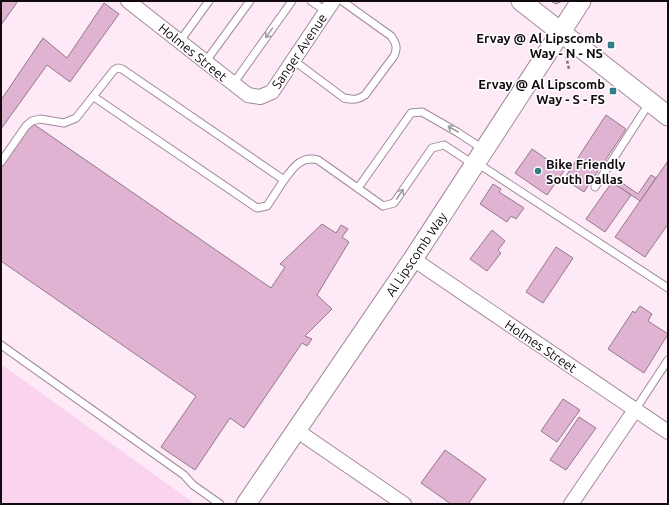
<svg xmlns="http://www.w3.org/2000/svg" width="669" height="505" viewBox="0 0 669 505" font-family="Ubuntu,sans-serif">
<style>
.green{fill:#fad3ee}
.building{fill:#e0b3d3;stroke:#917a8a}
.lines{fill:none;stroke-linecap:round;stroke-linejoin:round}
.lane-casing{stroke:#a18a9a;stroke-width:9}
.street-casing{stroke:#a18a9a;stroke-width:16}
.secondary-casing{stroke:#a18a9a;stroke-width:21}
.path{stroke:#82747d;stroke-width:2.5;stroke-dasharray:3 2;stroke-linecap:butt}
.lane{stroke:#fff;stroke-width:7}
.street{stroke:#fff;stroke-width:14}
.secondary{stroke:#fff;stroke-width:19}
.oneway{stroke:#a09d9f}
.poi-dot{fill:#347c83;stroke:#fff;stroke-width:1.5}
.labels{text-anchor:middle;stroke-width:3;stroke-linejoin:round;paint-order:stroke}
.poi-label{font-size:13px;font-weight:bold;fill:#120a0f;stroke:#fff;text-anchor:end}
.street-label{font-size:13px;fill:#120a0f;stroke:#fff}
</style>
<rect width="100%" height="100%" fill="#fee9f7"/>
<path class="green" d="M1 364 195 504H1Z"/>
<g class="building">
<path d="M1 1H18L1 25Z"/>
<path d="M551 1H562L556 4Z"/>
<path d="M104 3 119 14 70 82 47 65 1 129V100L43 38 67 58Z"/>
<path d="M606 115 626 129 584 192 564 179Z"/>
<path d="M32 123 271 288 285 267 280 264 322 224 336 233 341 225 348 229 342 237 349 242 317 295 332 309 305 336 312 339 307 346 302 343 244 428 230 418 195 470 161 447 196 396 1 261V168Z"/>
<path d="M532 149 564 171 547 195 515 173Z"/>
<path d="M668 161V224L645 257 615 237Z"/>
<path d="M651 175 656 178 640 201 612 182 615 178 638 194Z"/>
<path d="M612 182 631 195 605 232 586 219Z"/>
<path d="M493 184 501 189 499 192 524 208 516 219 511 216 507 222 480 204Z"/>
<path d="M492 230 505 241 498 250 501 253 487 271 470 259Z"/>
<path d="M556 247 573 258 543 303 526 292Z"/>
<path d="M640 306 652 314 648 321 668 334 644 373 608 349 633 311 635 313Z"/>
<path d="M563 399 580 410 557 442 541 431Z"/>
<path d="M579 417 596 428 566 470 550 460Z"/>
<path d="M445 450 486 479 468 504H451L421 483Z"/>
</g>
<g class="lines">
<defs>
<g id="lane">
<path d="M311 1 326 11"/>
<path d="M180 41 209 1"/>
<path d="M293 60 344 98C353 100 358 100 365 95L394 56C398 48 396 43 391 36L342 1"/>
<path d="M206 61 250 1"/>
<path d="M233 84 292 1"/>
<path d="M94 97 257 208 267 206 284 180"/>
<path d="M1 162 26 126 32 121 40 119 64 123 76 118 114 70 118 68 122 69 284 180C293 168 301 155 318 160L383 206 394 203 432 148 444 145 473 164"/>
<path d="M477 163 668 288"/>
<path d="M595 187 650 102"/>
<path d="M358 188 411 113 422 112 457 132 483 149"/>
<path d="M1 345 184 475 193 485 220 504"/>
<path d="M635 410 668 360"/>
</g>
<g id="street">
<path d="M128 1 248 95 260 97 272 92 333 1"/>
<path d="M413 259 668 432"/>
<path d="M296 430 404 504"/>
<path d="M571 504 635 410"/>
</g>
<g id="secondary">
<path d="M521 1 668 116"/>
<path d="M246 504 413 259 581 1"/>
</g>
</defs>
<use href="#lane" class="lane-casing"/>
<use href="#street" class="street-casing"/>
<use href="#secondary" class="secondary-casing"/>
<path class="path" d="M566 56 569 69"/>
<use href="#lane" class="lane"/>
<use href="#street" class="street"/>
<use href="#secondary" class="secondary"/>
</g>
<defs><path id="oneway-shaft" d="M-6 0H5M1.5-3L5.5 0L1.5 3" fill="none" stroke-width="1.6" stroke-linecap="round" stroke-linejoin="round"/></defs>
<g class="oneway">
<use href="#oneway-shaft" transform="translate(269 33) rotate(125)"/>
<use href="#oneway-shaft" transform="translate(453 129) rotate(-150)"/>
<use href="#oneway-shaft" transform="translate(400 194) rotate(-56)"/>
</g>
<g class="poi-dot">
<rect x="607" y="41" width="8" height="8" rx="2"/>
<rect x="609" y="87" width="8" height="8" rx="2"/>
<circle cx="538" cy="171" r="4"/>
</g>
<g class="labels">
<g class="poi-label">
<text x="603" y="43">Ervay @ Al Lipscomb<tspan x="603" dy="15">Way - N - NS</tspan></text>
<text x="605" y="89">Ervay @ Al Lipscomb<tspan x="605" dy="15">Way - S - FS</tspan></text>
<text x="546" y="169" text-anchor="start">Bike Friendly<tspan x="546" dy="15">South Dallas</tspan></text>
</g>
<g class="street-label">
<text transform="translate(299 51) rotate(-56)" y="5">Sanger Avenue</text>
<text transform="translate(193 52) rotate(39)" y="5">Holmes Street</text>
<text transform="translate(416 254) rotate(-56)" y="5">Al Lipscomb Way</text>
<text transform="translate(541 346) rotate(34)" y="5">Holmes Street</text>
</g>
</g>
<rect width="669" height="505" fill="none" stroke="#120a0f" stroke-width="4"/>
</svg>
